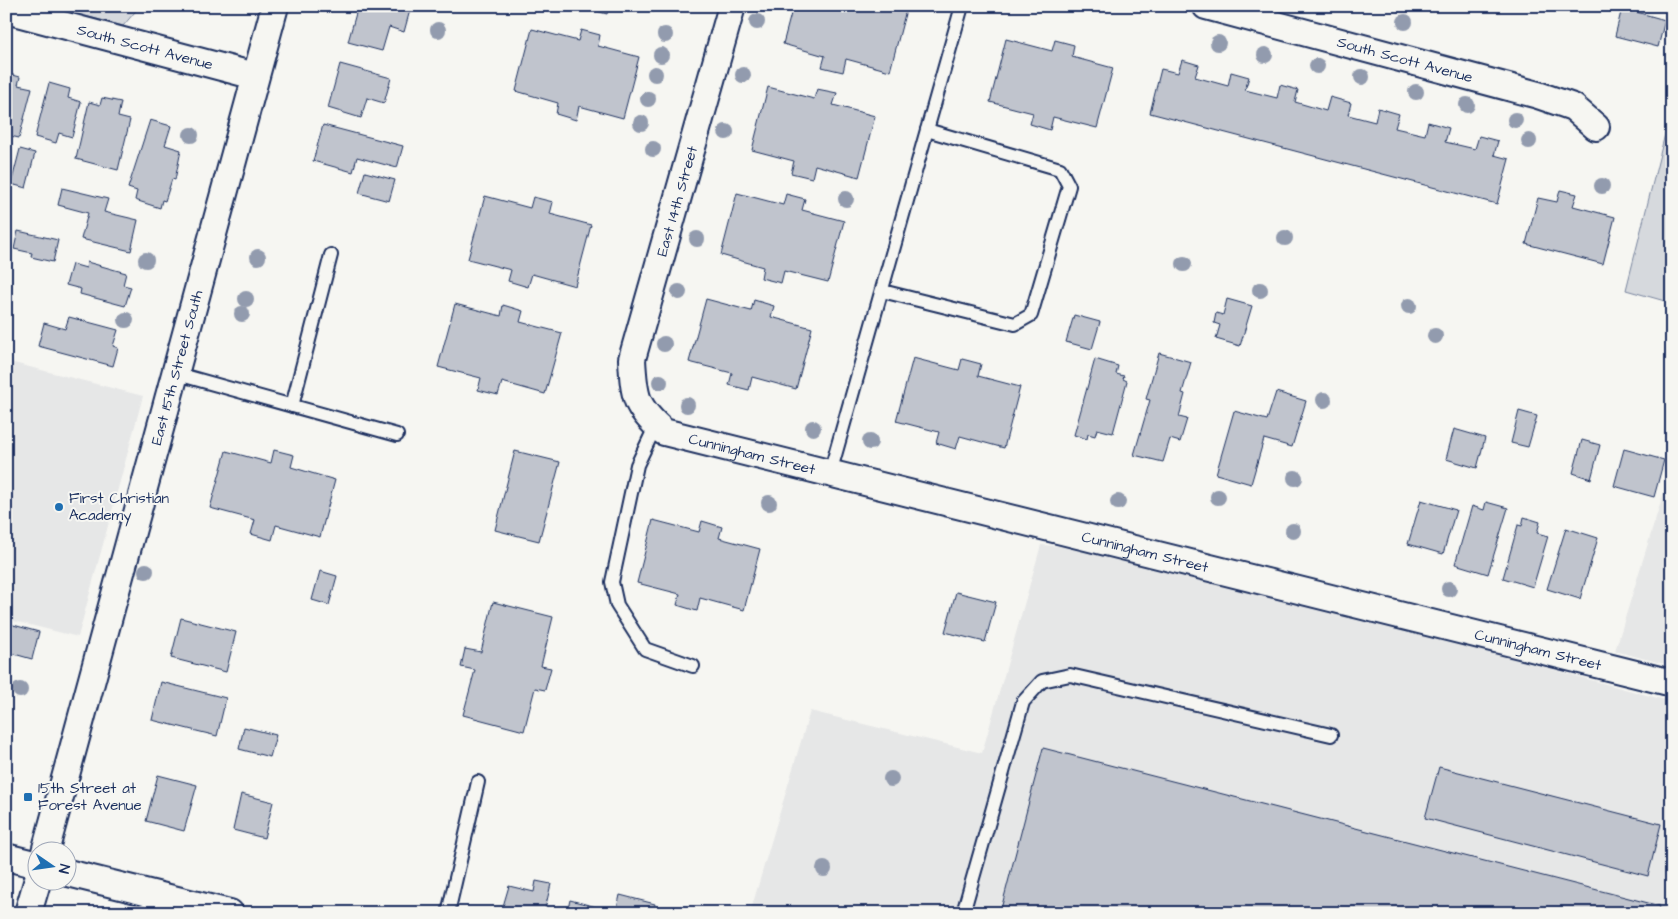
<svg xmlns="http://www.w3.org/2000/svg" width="1678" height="919" viewBox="0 0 1678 919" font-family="'Architects Daughter',sans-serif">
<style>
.built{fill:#e6e7e7}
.green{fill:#d6d9dd;stroke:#78849e}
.building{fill:#c0c4cd;stroke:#1b2f5e}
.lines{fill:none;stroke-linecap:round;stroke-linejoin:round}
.lane-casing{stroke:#1b2f5e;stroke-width:16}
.street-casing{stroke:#1b2f5e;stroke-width:30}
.lane{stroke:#f6f6f2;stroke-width:12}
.street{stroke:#f6f6f2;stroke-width:26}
.tree{fill:#929bae}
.poi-dot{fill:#1f6fb2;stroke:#f6f6f2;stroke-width:2}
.labels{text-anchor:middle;stroke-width:4;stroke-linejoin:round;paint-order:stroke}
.street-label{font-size:15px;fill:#1b2f5e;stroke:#f6f6f2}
.poi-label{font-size:15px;fill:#1b2f5e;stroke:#f6f6f2;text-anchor:start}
</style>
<rect width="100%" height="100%" fill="#f6f6f2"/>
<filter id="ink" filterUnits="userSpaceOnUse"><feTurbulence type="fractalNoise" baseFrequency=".02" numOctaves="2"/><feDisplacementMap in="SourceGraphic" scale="10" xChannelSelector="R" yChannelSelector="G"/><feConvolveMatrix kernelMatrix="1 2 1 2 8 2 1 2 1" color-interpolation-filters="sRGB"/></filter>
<g filter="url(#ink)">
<g class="built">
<path d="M6 361 143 396 78 637 6 619Z"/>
<path d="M1672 465V666L1615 651Z"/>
<path d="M1041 545 1087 548 1383 623 1672 702V913H750L810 711 982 753Z"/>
</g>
<g class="green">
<path d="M47 6H140L123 26Z"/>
<path d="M1672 106V303L1626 290Z"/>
</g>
<g class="building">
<path d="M358 6H395L410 10 404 32 389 27 382 51 348 42Z"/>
<path d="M587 6H609L607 14 586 8Z"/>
<path d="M631 6H655L654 12Z"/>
<path d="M793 6H892L906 10 890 71 846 59 843 72 822 67 825 56 783 44Z"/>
<path d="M1622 8 1665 20 1658 47 1615 36Z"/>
<path d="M532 29 578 41 581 30 600 35 598 46 639 57 623 118 579 106 576 120 556 114 558 103 516 91Z"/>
<path d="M1006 39 1052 51 1055 40 1074 45 1072 57 1113 68 1097 128 1053 117 1050 130 1030 124 1033 113 990 102Z"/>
<path d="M1182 60 1199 65 1195 77 1228 86 1231 72 1249 77 1245 90 1277 98 1280 85 1298 90 1295 102 1326 111 1330 97 1351 103 1348 115 1375 122 1378 108 1399 114 1395 128 1425 135 1428 122 1449 128 1445 142 1475 149 1479 136 1498 141 1494 155 1509 159 1497 204 1150 113 1161 69 1178 73Z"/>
<path d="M340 64 391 78 384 103 367 98 361 118 328 108Z"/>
<path d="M6 73 20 77 18 85 32 88 19 138 6 135Z"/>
<path d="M49 83 70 89 68 98 81 102 72 137 59 133 56 143 35 137Z"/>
<path d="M768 87 814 99 817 89 837 93 833 105 875 116 859 177 815 165 812 178 791 173 794 161 752 150Z"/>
<path d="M102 98 121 102 118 117 130 120 118 170 76 159 89 102 100 105Z"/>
<path d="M150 120 171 126 165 145 181 150 175 180 172 179 165 201 162 200 160 208 135 200 137 191 128 188Z"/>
<path d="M323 125 403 146 397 168 357 157 353 172 313 161Z"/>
<path d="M20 149 35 153 26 188 11 184Z"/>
<path d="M365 172 395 180 389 201 359 193Z"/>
<path d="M62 188 108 199 104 212 138 220 131 251 81 239 88 213 58 205Z"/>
<path d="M1560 190 1577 194 1573 206 1615 217 1603 264 1526 244 1538 198 1557 202Z"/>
<path d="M737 193 783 205 786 194 805 199 802 210 844 221 828 282 784 271 781 283 761 278 763 267 721 255Z"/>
<path d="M485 196 530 208 533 197 553 202 550 214 591 225 575 286 532 274 528 287 508 281 511 270 468 259Z"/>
<path d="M18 231 58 240 53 262 31 257 32 253 14 249Z"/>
<path d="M87 262 126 273 123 285 131 287 125 306 80 294 81 289 66 285 72 264 86 268Z"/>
<path d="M706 299 751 311 754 300 774 306 771 317 812 328 796 389 752 377 749 390 729 385 732 373 689 362Z"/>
<path d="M1227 299 1252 306 1240 346 1216 339 1220 325 1214 323 1216 313 1223 315Z"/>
<path d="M455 304 501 316 503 305 523 311 520 322 562 333 545 394 502 382 498 395 478 390 481 378 438 367Z"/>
<path d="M1074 315 1100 322 1092 349 1066 342Z"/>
<path d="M69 317 118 330 113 346 118 348 113 366 38 346 44 323 65 329Z"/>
<path d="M1159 353 1191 362 1182 393 1185 394 1179 417 1187 419 1180 442 1170 439 1163 462 1134 455 1150 400 1146 399Z"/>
<path d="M913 358 959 370 962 359 981 364 978 376 1020 387 1004 448 960 436 956 449 936 443 939 432 896 421Z"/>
<path d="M1095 359 1118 366 1116 374 1124 376 1123 379 1127 381 1113 433 1097 429 1095 436 1088 434 1087 439 1074 435Z"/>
<path d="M1276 392 1306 401 1292 447 1264 439 1251 484 1216 474 1234 411 1267 420Z"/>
<path d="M1519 411 1537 416 1528 447 1511 443Z"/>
<path d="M1454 429 1485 438 1477 468 1446 459Z"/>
<path d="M1582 440 1600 445 1591 479 1573 473Z"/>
<path d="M1624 449 1664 460 1654 497 1614 486Z"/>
<path d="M274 450 294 455 291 467 335 480 320 537 276 525 272 540 251 534 255 520 210 508 226 451 271 463Z"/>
<path d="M515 451 560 462 539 541 495 530Z"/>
<path d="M1421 500 1456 510 1443 554 1408 544Z"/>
<path d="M1486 502 1508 508 1488 574 1455 564 1472 506 1484 510Z"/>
<path d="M1524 517 1540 522 1537 533 1548 536 1533 587 1503 578 1518 525 1522 526Z"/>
<path d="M653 520 699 532 702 521 722 527 719 538 760 549 744 610 700 598 697 611 677 605 680 594 637 583Z"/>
<path d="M1566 528 1598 538 1580 599 1547 589Z"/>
<path d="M320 571 337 576 329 605 312 600Z"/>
<path d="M956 592 996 602 985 642 945 632Z"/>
<path d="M493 602 553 617 541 666 551 668 545 690 535 688 524 731 463 715 475 670 461 667 465 649 481 652Z"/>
<path d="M181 618 236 632 226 672 171 658Z"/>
<path d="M6 623 39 632 32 659 7 652 6 657Z"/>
<path d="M161 682 226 698 217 736 152 720Z"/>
<path d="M244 727 276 735 270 757 239 749Z"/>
<path d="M1043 748 1660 906 1658 913H1000Z"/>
<path d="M1439 767 1661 824 1648 876 1425 818Z"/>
<path d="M158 775 197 785 184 831 146 821Z"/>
<path d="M241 794 273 802 264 838 233 830Z"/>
<path d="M536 881 551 884 544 913H501L509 886 534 892Z"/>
<path d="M620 895 655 904 653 913H616Z"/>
<path d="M570 900 604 909V913H567Z"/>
</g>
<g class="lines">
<defs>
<g id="lane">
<path d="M882 291 1015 324 1031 315 1069 186 1060 169 927 130"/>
<path d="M174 373 397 435"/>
<path d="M292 406 331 255"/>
<path d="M656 425 637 465 612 582 617 605 645 649 693 666"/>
<path d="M830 473 962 6"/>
<path d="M448 913 478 782"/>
<path d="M963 913 1023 702 1042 681 1070 675 1331 735"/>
</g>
<g id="street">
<path id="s1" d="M732 6 632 359C634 397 635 407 664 432L1672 683"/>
<path id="s2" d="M1206 6 1538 95 1573 107 1596 127"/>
<path id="s3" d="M6 10 255 76"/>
<path id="s4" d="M45 852 275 6"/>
<path d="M6 857 38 865"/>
<path d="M68 873 230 913"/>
<path d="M28 913 38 879"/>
</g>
</defs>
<use href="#lane" class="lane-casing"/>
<use href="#street" class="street-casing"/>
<use href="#lane" class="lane"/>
<use href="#street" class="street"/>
</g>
<g class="tree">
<circle cx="757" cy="22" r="8"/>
<circle cx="1405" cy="22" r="8"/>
<circle cx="438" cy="30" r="8"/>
<circle cx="665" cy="35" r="8"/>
<circle cx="1218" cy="43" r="8"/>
<circle cx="661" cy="55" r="8"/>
<circle cx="1265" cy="55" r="8"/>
<circle cx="1317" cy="66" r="8"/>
<circle cx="655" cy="74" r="8"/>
<circle cx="743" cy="75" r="8"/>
<circle cx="1362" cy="77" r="8"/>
<circle cx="1416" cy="92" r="8"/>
<circle cx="648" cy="99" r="8"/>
<circle cx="1467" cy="105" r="8"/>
<circle cx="1515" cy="120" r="8"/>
<circle cx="641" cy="123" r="8"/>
<circle cx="726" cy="132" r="8"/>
<circle cx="191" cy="135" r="8"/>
<circle cx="1529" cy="141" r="8"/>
<circle cx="653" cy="149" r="8"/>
<circle cx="1602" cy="186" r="8"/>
<circle cx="846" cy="199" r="8"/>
<circle cx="1285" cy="238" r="8"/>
<circle cx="697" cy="239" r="8"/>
<circle cx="258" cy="257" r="8"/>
<circle cx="146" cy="260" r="8"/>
<circle cx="1184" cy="264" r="8"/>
<circle cx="1260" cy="290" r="8"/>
<circle cx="679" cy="292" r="8"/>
<circle cx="246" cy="299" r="8"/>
<circle cx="1409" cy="306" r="8"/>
<circle cx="242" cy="314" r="8"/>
<circle cx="126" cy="320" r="8"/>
<circle cx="1435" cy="336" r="8"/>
<circle cx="664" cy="344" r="8"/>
<circle cx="660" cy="382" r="8"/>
<circle cx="1324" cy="400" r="8"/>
<circle cx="687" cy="405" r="8"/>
<circle cx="813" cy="428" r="8"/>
<circle cx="870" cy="442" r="8"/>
<circle cx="1295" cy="478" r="8"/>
<circle cx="1218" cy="497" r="8"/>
<circle cx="1118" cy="502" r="8"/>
<circle cx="769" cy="503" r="8"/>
<circle cx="1293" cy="531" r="8"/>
<circle cx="146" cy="571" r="8"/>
<circle cx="1449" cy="589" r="8"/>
<circle cx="20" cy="690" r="8"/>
<circle cx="891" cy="779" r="8"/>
<circle cx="824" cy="869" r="8"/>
</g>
</g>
<g class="poi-dot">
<circle cx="59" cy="507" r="5"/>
<rect x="23" y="792" width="10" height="10" rx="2.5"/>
</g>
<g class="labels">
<g class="street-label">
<text dy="5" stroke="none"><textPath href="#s3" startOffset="144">South Scott Avenue</textPath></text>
<text dy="5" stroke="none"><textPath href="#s2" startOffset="206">South Scott Avenue</textPath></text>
<text transform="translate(677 201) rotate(-74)" y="5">East 14th Street</text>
<text dy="5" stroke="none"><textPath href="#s4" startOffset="502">East 15th Street South</textPath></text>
<text dy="5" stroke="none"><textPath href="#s1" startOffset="541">Cunningham Street</textPath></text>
<text dy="5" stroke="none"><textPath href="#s1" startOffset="946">Cunningham Street</textPath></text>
<text dy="5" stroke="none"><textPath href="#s1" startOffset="1351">Cunningham Street</textPath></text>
</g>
<g class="poi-label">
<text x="69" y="503">First Christian<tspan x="69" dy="17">Academy</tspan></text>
<text x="38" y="793">15th Street at<tspan x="38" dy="17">Forest Avenue</tspan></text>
</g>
</g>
<rect width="1678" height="919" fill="none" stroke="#f6f6f2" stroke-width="25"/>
<rect x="12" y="12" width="1653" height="894" fill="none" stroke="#1b2f5e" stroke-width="2" filter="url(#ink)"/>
<g transform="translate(52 866) rotate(103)"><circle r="24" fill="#f6f6f2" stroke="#9ea6b7"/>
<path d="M0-4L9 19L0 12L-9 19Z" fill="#1f6fb2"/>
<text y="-8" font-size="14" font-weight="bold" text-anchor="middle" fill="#1b2f5e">N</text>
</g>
</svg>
